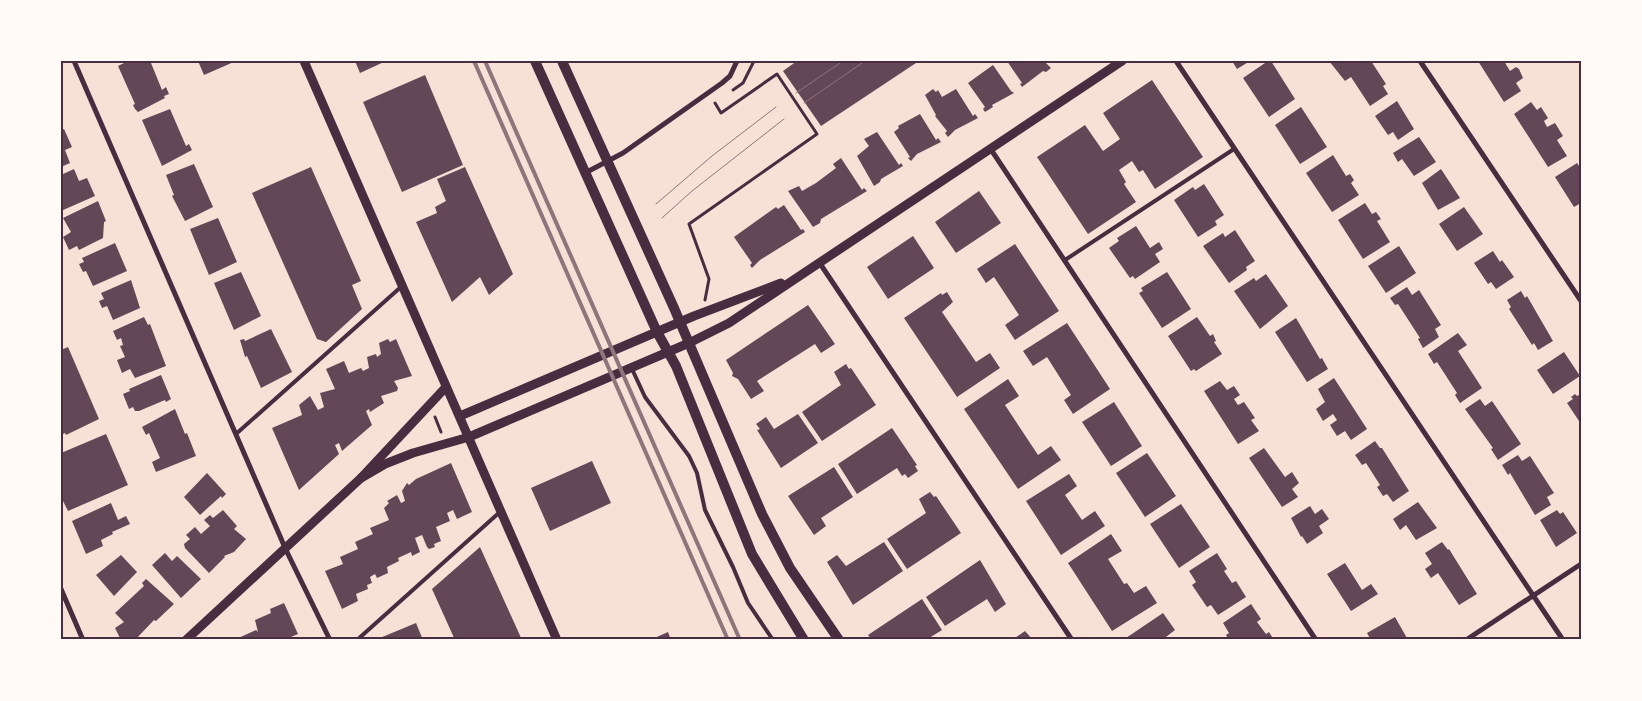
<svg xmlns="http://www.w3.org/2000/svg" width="1642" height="701" viewBox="0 0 1642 701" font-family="'Golos Text',sans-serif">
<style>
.building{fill:#644757}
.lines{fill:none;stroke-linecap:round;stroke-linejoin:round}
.path{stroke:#4a2c40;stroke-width:3}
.service{stroke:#4a2c40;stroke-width:4}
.minor{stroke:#4a2c40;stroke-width:5}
.tertiary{stroke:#4a2c40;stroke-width:9}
.secondary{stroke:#4a2c40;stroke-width:10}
.tram{stroke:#8f747c;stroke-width:1}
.rail{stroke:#8f747c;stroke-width:4}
.neatline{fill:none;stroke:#4a2c40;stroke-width:2}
</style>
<rect width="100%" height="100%" fill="#f7e1d7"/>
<g class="building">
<path d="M128 61H155L151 63 162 90 166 87 169 94 164 96 165 98 138 112 135 109 133 105 135 104 118 66Z"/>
<path d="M198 61H236L204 75Z"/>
<path d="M355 61H386L360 73Z"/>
<path d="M797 61H919L821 126 783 71Z"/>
<path d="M1007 61H1044L1051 68 1046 72 1043 71 1022 87 1020 84 1022 83Z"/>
<path d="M1232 61H1250L1237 69Z"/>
<path d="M1268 61H1271L1295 99 1269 117 1243 78Z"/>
<path d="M1329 61H1371L1386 84 1383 86 1388 94 1370 106 1351 77 1345 81Z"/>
<path d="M1478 61H1504L1510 71 1516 67 1519 69 1523 78 1516 83 1521 91 1504 102Z"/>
<path d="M993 65 1011 91 1014 93 992 105 993 107 985 112 983 109 985 107 968 83Z"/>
<path d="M425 75 463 165 402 192 363 102Z"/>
<path d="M1152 80 1203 157 1155 189 1143 170 1139 172 1132 161 1119 170 1126 182 1124 184 1136 202 1088 234 1037 157 1085 125 1103 151 1120 139 1103 113Z"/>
<path d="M933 89 936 92 938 90 942 97 956 89 973 116 975 114 978 118 955 130 948 137 945 133 947 131 935 116 936 115 925 95Z"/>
<path d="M1397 101 1414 129 1398 140 1393 132 1388 135 1375 116Z"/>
<path d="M1531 102 1537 110 1541 107 1548 118 1544 121 1547 127 1555 123 1563 136 1557 140 1567 156 1548 167 1514 114Z"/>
<path d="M1301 107 1327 147 1300 164 1275 125Z"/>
<path d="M170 109 186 146 189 144 192 150 162 166 142 120Z"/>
<path d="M920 114 936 140 938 138 941 142 917 154 911 161 908 158 910 157 894 132 899 128 898 126Z"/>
<path d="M64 129 72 147 65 150 70 163 61 167V130Z"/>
<path d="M877 132 899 165 901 163 903 166 881 179 880 182 874 186 857 156 869 146 864 139Z"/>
<path d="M1419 137 1436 162 1414 176 1402 159 1398 162 1393 153Z"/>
<path d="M1333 155 1346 176 1350 174 1354 180 1351 183 1359 195 1332 212 1306 173Z"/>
<path d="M841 158 862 190 864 188 867 191 821 219 820 223 813 227 788 191 799 186 802 191 816 183 836 168 833 164Z"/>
<path d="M1577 163 1581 169V203L1574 207 1555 177Z"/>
<path d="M194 164 213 207 185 221 172 196 174 195 166 175Z"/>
<path d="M311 167 361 281 352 285 362 309 326 342 317 339 252 193Z"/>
<path d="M465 167 513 274 489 295 480 277 452 302 416 222 437 213 435 207 446 201 437 179Z"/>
<path d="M74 169 79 181 87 178 95 196 61 211V175Z"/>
<path d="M1441 169 1460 198 1438 210 1422 183Z"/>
<path d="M1204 184 1224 215 1215 221 1217 225 1198 237 1174 200 1193 187 1195 190Z"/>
<path d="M979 191 1001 223 956 253 935 222Z"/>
<path d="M98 201 106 221 104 222 103 238 79 250 77 246 69 250 63 237 71 232 63 218Z"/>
<path d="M1365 203 1372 214 1376 212 1381 219 1377 221 1390 242 1363 259 1338 220Z"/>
<path d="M784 205 801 230 803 229 805 232 760 260 752 268 750 265 752 263 734 237 776 207 778 209Z"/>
<path d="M1464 207 1483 234 1457 251 1439 224Z"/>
<path d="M218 218 237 262 209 275 190 229Z"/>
<path d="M1136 226 1150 248 1159 242 1163 249 1155 254 1160 262 1135 279 1133 276 1130 278 1109 248 1119 241 1117 238Z"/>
<path d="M1235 230 1255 261 1246 267 1247 270 1229 283 1203 246 1223 233 1225 237Z"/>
<path d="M913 236 934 268 888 299 867 267Z"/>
<path d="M115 243 127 271 93 286 86 271 83 272 79 264 84 262 82 258Z"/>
<path d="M1015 244 1059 311 1015 340 1005 325 1019 315 994 277 986 283 977 269Z"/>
<path d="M1399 246 1416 273 1386 293 1368 266Z"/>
<path d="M1493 251 1500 262 1502 260 1514 277 1496 289 1491 282 1488 284 1474 263Z"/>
<path d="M241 272 261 316 234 330 214 283Z"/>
<path d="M1167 272 1191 309 1162 328 1139 293 1143 291 1141 288Z"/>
<path d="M1266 274 1288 306 1260 329 1234 291 1254 278 1256 281Z"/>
<path d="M131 280 140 308 113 320 107 306 102 308 99 301 104 299 101 293Z"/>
<path d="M1407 287 1412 295 1419 290 1441 325 1435 329 1439 337 1423 348 1418 339 1420 338 1398 304 1395 305 1390 298Z"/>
<path d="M1521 291 1525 298 1527 296 1553 341 1538 350 1534 343 1532 345 1509 309 1511 307 1507 300Z"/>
<path d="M947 292 953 302 942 312 976 362 990 353 1000 368 957 397 904 318 941 293 942 295Z"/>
<path d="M808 305 835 344 821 353 815 344 757 381 764 391 751 399 738 379 732 376 733 373 726 360Z"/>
<path d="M144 317 148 325 150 324 166 366 135 378 130 369 122 373 117 360 125 357 120 346 123 345 121 338 117 340 113 331Z"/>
<path d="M1197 317 1210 336 1213 334 1216 341 1214 342 1222 354 1196 371 1194 369 1191 371 1168 336Z"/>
<path d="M1296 318 1320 359 1322 358 1328 369 1307 382 1275 332Z"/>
<path d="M1067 323 1110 389 1073 414 1064 400 1071 395 1047 357 1033 366 1023 351Z"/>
<path d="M271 329 292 372 261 388 247 356 245 357 240 340 244 339 245 341Z"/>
<path d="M1458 333 1467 345 1458 351 1482 388 1460 403 1455 395 1457 393 1437 362 1434 364 1428 354Z"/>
<path d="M388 339 390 342 396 339 412 376 394 381 398 388 397 391 381 396 384 403 370 412 369 409 366 411 372 425 342 451 339 443 335 445 339 454 299 490 272 428 302 415 299 405 310 396 318 410 324 407 320 393 335 389 326 369 344 361 349 373 361 368 363 371 369 368 367 357 376 354 377 357 381 354 379 343Z"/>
<path d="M68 347 99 419 66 435 65 433 61 435V350Z"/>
<path d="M1564 352 1580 376 1553 394 1537 370Z"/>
<path d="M846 364 849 369 851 368 876 405 822 441 802 412 841 385 834 372Z"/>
<path d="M161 375 171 399 166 402 165 400 139 411H135L133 407 129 409 123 394 130 391 129 389Z"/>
<path d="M1334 378 1367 429 1351 440 1345 431 1337 436 1330 425 1337 420 1333 414 1323 421 1316 409 1325 402 1318 389Z"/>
<path d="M1008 379 1019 396 1005 405 1038 455 1051 446 1061 460 1018 489 964 409Z"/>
<path d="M1220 381 1227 390 1234 386 1240 395 1234 399 1238 405 1244 402 1255 418 1251 420 1259 431 1238 444 1204 391Z"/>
<path d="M1575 394 1577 396 1581 394V424L1567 403 1573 399 1571 397Z"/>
<path d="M1480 399 1485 406 1492 401 1521 444 1498 460 1491 449 1493 448 1465 409Z"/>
<path d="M1114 402 1142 446 1111 466 1082 422Z"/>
<path d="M175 409 185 434 187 433 196 456 156 472 152 462 160 458 149 433 146 435 142 427Z"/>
<path d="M798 414 818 443 781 468 757 430 760 429 756 424 766 417 774 429Z"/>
<path d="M892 428 917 465 915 466 918 471 908 478 905 474 902 476 897 468 857 494 838 464Z"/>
<path d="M106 434 128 485 68 511 61 497V453Z"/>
<path d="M1375 441 1380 448H1382L1409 491 1393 502 1387 494 1383 496 1377 487 1380 485 1366 463 1362 465 1355 455Z"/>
<path d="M1264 448 1285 477 1292 472 1299 483 1292 489 1298 497 1282 507 1249 458Z"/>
<path d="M1147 453 1176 496 1145 517 1116 473Z"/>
<path d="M1518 455 1522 461 1530 456 1554 493 1547 497 1551 505 1535 515 1510 473 1508 475 1502 465Z"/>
<path d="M592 461 611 503 550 531 531 488Z"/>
<path d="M451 463 472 512 457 519 453 510 447 513 450 521 436 527 441 541 434 544 435 547 429 549 427 547 422 535 415 538 420 552 412 556 411 552 398 558 399 561 387 567 388 573 377 578 375 574 370 577 372 583 367 585 368 589 356 594 358 601 342 609 325 571 343 564 340 557 358 549 355 542 373 534 370 528 389 520 384 508 389 503 387 501 397 495 401 503 405 501 402 491 407 483 409 485 416 479Z"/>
<path d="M834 467 853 497 821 518 826 526 814 535 788 496Z"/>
<path d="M207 473 226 494 222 498 221 496 200 515 184 497Z"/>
<path d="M1069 474 1077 486 1065 495 1082 520 1095 511 1105 526 1061 555 1026 501Z"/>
<path d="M930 492 934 497 936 496 961 533 907 569 887 539 926 513 919 499Z"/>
<path d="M1418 502 1437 528 1416 540 1406 525 1400 530 1393 519Z"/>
<path d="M111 503 118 520 126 516 130 524 112 532 113 534 101 540 103 546 86 554 72 521Z"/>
<path d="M1181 504 1210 547 1179 568 1150 524Z"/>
<path d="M1310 506 1315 514 1322 509 1329 519 1319 526 1323 533 1307 544 1302 536 1301 537 1291 518Z"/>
<path d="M223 510 237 526 234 529 246 539 234 552 224 556 225 557 209 573 185 548 184 544 190 539 186 535 195 527 201 534 210 526 204 520 210 515 213 518Z"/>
<path d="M1557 510 1560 514 1563 512 1577 533 1556 547 1540 520Z"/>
<path d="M1111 534 1122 551 1108 559 1124 584 1127 583 1134 593 1146 586 1157 603 1112 631 1068 563Z"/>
<path d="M884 542 903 571 853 605 827 562 837 555 846 566Z"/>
<path d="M1442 542 1448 550 1449 549 1477 594 1459 605 1438 573 1431 578 1425 569 1432 564 1425 553Z"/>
<path d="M480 547 522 640H455L432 589Z"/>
<path d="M165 553 172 561 177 556 201 579 181 598 152 565Z"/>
<path d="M1217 553 1227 569 1224 571 1232 583 1236 581 1246 597 1218 615 1211 605 1207 607 1192 585 1196 582 1189 571Z"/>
<path d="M121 555 137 572 114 596 96 575Z"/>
<path d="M980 560 1006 604 995 612 987 599 945 626 926 597Z"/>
<path d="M1345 563 1362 590 1371 584 1378 594 1351 611 1327 574Z"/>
<path d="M146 579 174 604 156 621 154 620 135 640H121L115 628 124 622 115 613 144 586 142 583Z"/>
<path d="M922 599 942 630 926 640H872L868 635Z"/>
<path d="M284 603 298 634 284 640H234L256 630 258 632 255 620 271 613 270 609Z"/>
<path d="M1251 604 1261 619 1257 622 1266 634 1269 632 1274 640H1229L1226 635 1229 633 1223 623Z"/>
<path d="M1163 613 1175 630 1162 640H1123Z"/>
<path d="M1395 617 1408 640H1371L1367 633Z"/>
<path d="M416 623 423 640H375Z"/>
<path d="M1025 631 1033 640H1012Z"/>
<path d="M668 632 671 640H650Z"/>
</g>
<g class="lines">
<g class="path">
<path d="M733 90 743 83 754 61"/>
<path d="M705 300 709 279 689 224 817 134 777 74 721 113 715 103"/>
<path d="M435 417 441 432"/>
</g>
<g class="service">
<path d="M1065 260 1234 149"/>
<path d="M632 369 645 397 689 456 697 473 705 510 733 567 748 603 773 640"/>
<path d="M236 434 402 286"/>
<path d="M357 640 501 511"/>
</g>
<g class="minor">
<path d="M74 61 286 550 330 640"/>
<path d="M1176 61 1563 640"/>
<path d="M1420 61 1581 301"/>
<path d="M990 148 1316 640"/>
<path d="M585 173 623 153 722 83 730 76 737 61"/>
<path d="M819 262 1072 640"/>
<path d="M61 589 83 640"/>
<path d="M1466 640 1581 564"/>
</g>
<g class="tertiary">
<path d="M304 61 557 640"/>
<path d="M460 416 694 316 781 283"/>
<path d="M361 478 385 464 413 453 469 437 689 343 729 323 1122 61"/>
<path d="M186 640 361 478 446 387"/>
</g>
<g class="secondary">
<path d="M535 61 657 332 676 366 752 554 804 640"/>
<path d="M562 61 674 308 762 514 790 568 839 640"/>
</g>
<g class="tram">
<path d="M796 93 843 61"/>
<path d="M804 103 865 61"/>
<path d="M656 204 712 156 776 107"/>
<path d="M662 218 692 191 784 119"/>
</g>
<g class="rail">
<path d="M474 61 728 640"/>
<path d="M485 61 740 640"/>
</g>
</g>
<rect width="1642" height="701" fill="none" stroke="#fffaf5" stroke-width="125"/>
<rect x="62" y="62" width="1518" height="576" class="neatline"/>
</svg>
